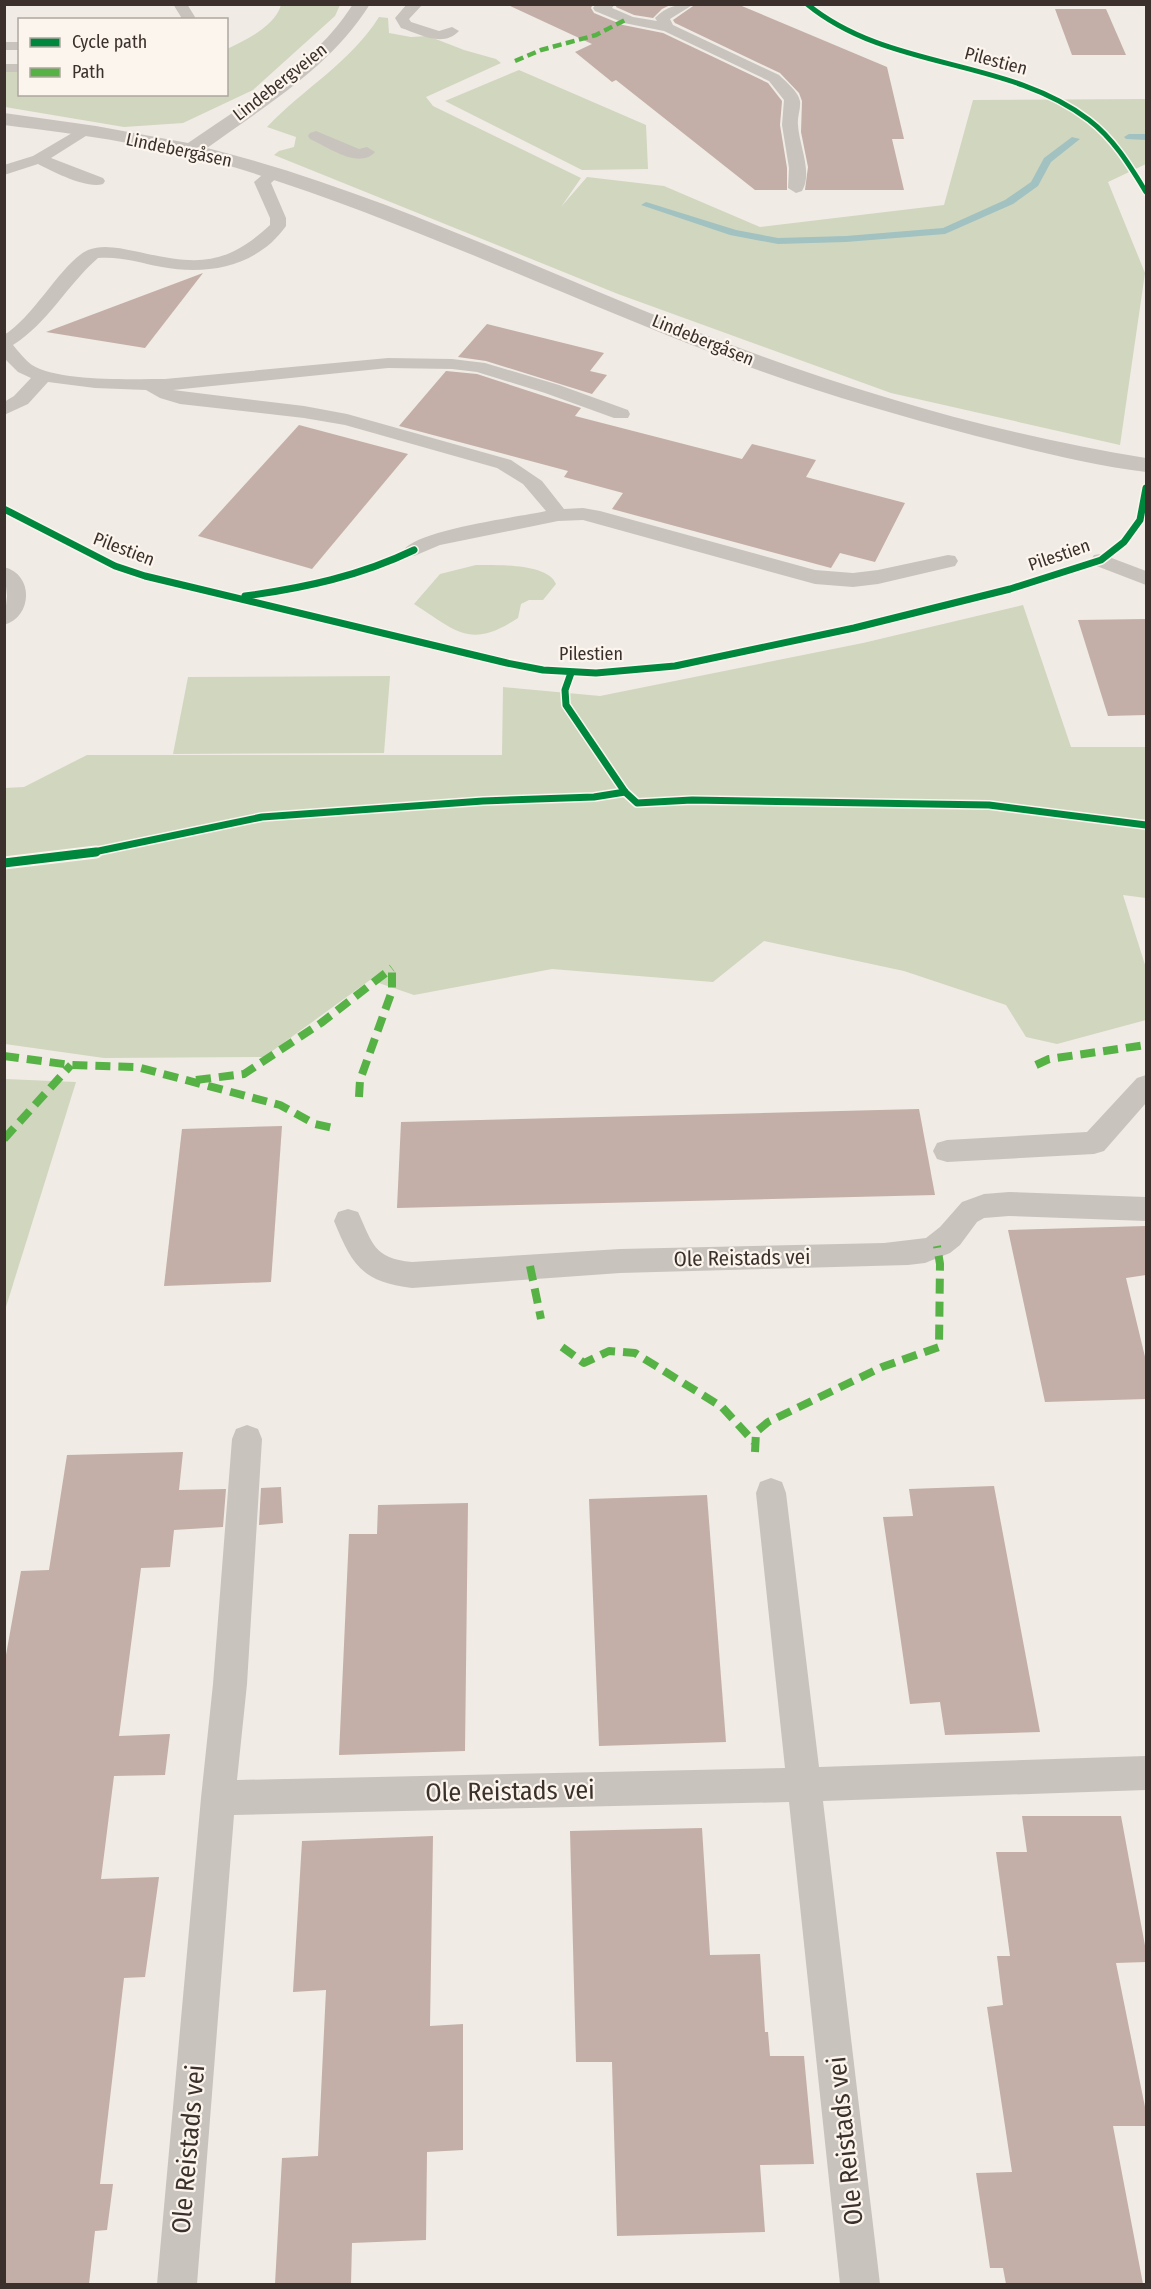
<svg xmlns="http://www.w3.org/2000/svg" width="1151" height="2289" viewBox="0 0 1151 2289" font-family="'Fira Sans Condensed',sans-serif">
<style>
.green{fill:#d1d6bf}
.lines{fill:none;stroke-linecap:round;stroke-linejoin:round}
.stream{fill:#a1c2c1;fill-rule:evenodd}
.building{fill:#c3afa7}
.service{fill:#c9c3be;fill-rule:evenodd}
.tertiary{fill:#c9c3be;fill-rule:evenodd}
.quiet-far1{stroke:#57b246;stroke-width:4.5;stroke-dasharray:9 4.5;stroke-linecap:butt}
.quiet{stroke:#57b246;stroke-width:8;stroke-dasharray:15 8;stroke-linecap:butt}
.cycleway-far2-casing{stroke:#fbf5ee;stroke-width:8}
.cycleway-far1-casing{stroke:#fbf5ee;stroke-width:10}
.cycleway-casing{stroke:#fbf5ee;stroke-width:13}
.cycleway-far2{stroke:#00873e;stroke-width:5}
.cycleway-far1{stroke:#00873e;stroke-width:7}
.cycleway{stroke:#00873e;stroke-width:9}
.labels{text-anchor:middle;stroke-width:4.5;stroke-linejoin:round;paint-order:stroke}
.far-street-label{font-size:18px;fill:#3b302b;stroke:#fbf5ee}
.street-label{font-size:21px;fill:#3b302b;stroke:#fbf5ee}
.near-street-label{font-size:26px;fill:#3b302b;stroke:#fbf5ee}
</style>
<rect width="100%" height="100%" fill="#f0ebe5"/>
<g class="green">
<path d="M281 5H340L335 16 253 90 183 123 124 127 5 107 4 70 19 71 20 94H226L227 49C246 40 275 26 281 5Z"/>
<path d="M379 17 388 18 389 33 411 37 428 36 464 50 496 59 501 63 426 97 433 106 581 178 561 207 587 177 664 186 760 227 944 205 973 100 1146 99V164L1108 182 1145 273 1120 445 891 393 618 294 274 155 279 151 294 147 296 137 267 127C303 89 351 62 379 17Z"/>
<path d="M519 70 646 125 648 169 582 170 445 101Z"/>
<path d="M476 565C495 565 548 563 556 584L543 600H529L521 604 518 618C469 650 457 631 414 604L440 574Z"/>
<path d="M1023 605 1071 747H1146V898L1123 895 1146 968V1020L1057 1044 1026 1037 1006 1005 904 971 764 941 713 982 552 969 414 995 370 980 264 1057 104 1058 5 1044V788L24 787 87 755H502L503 687 600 696 863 643Z"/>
<path d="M390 676 384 753 173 754 188 677Z"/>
<path d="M5 1079 76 1082 5 1310 4 1079Z"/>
</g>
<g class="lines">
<g class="stream">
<path d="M1129 134H1146V140L1126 139 1124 137Z"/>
<path d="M1072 137 1080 139 1051 162 1038 186 1013 204 945 234 846 242 778 244 730 235 641 205 646 202 736 230 778 238 846 236 943 228 1005 200 1031 182 1044 158Z"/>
</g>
</g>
<g class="building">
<path d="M506 4H593L591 8 594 13 623 25 663 33 768 83 782 101 780 125 787 168V190H755L616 80 612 82 575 52 592 44Z"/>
<path d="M617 4H672L662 9 653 18 634 15 616 7Z"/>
<path d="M696 4H737L887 67 904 139H892L904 190H805L808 167 801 132 802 101 799 93 780 73 675 23 673 20Z"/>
<path d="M1055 9H1106L1126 55H1072Z"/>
<path d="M203 273 145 348 46 332Z"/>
<path d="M487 324 604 353 590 371 607 375 592 394 486 361 458 357Z"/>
<path d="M446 371 477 374 581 408 575 416 742 459 752 444 816 460 806 477 905 503 875 562 840 553 831 568 612 509 623 493 564 477 568 471 399 426Z"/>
<path d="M299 425 408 454 312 569 198 536Z"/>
<path d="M1146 619V715L1108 716 1078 620Z"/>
<path d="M919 1109 935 1195 397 1208 401 1122Z"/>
<path d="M282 1126 271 1282 164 1286 182 1129Z"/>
<path d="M1146 1226V1275L1126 1278 1146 1361V1399L1045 1402 1008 1230Z"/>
<path d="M183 1452 179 1490 226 1489 223 1527 174 1530 170 1567 141 1568 119 1736 170 1734 165 1775 114 1776 101 1879 159 1877 145 1977 124 1978 100 2184H113L107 2230 95 2231 89 2284H4V1666L21 1571 49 1570 67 1455Z"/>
<path d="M994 1486 1040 1732 945 1735 940 1702 910 1704 883 1517 913 1516 909 1489Z"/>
<path d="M281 1487 283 1523 259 1525 261 1488Z"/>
<path d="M707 1495 726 1742 599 1746 589 1499Z"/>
<path d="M468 1503 465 1751 339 1755 349 1534H377L378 1505Z"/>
<path d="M1022 1816H1121L1146 1951V1962L1116 1963 1146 2112V2126H1113L1143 2284H1006L1003 2268H990L976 2173 1012 2172 987 2007 1003 2005 997 1956H1010L996 1852H1027Z"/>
<path d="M702 1828 710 1955 760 1954 765 2032H768L770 2056H804L814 2164 760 2165 765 2232 617 2236 612 2062H576L570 1831Z"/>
<path d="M433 1836 430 2026 463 2024V2150L427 2152 426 2240 352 2243 351 2284H275L282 2158 318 2156 326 1990 293 1992 302 1841Z"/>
</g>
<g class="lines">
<g class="service">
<path d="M173 4H187L195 17 193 20H179L181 17Z"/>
<path d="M407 4H423L409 19 411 22 439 31 452 27 459 31C443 48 420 34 401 28L395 18Z"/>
<path d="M596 4H615L612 8 633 17 657 21 655 18C666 6 679 4 694 4L670 19 673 25 779 75C786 82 798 91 800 101 801 109 797 117 798 125 799 145 813 173 802 191L796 193 788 188 789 168 782 125 784 100 769 81 664 31 624 23 595 11 593 8Z"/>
<rect x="4" y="42" width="16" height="8"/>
<rect x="4" y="64" width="16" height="8"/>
<path d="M84 126 89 128 92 131 89 134 51 158 103 178 105 181 103 184C86 189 54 172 38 164L4 175V165L33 156Z"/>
<path d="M316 131 359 149 367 147 375 152C359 170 328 147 310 139L308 136 310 133Z"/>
<path d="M273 169 281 174 271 183 286 218V226C258 266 208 276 162 267 141 263 120 256 98 258 67 285 48 323 13 345 19 352 25 360 32 365 59 382 132 379 165 379L388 358 452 359 485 363 559 385 628 410 630 414 628 418H614L545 393 477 372 452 369 388 368 173 390 304 406 347 414 511 460 542 481 564 509 583 508 600 511 815 570 853 573 878 570 948 555 955 556 958 561 955 566 878 584 853 587 815 584 583 520 558 521 440 545 414 556 407 555 404 550C417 530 519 517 546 511L523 484 497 468 345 425 304 418 180 404 160 398 146 390 95 388 48 382 28 404 4 415V402L14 396 31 378 18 372 4 358V335C35 316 62 262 88 250 102 244 120 248 134 251 194 264 222 269 270 225V218L254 182 267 171Z"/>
<path d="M1101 554 1146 571V585L1094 565 1091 560 1094 555Z"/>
<path d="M4 567C34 574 33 617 4 625L7 596Z"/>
<path d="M1146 1075V1103L1104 1151 1094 1154 947 1162 937 1159 933 1151 937 1143 947 1140 1087 1132 1137 1078Z"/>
<path d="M1009 1192 1146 1197V1221L1009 1216 984 1218 977 1222 960 1245 950 1253 925 1263 908 1265 620 1273 412 1288C362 1282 352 1265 334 1221L338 1212 348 1209 358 1212C373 1244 373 1258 412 1262L620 1249 884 1243 926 1238 940 1227 962 1202 984 1194Z"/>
<path d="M247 1425 258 1429 262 1439 247 1684 237 1780 785 1768 756 1493 760 1482 771 1478 782 1482 786 1493 819 1767 1146 1756V1790L823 1801 880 2284H840L789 1802 234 1815 197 2284H157L201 1798 213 1684 232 1439 236 1429Z"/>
</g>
<path class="tertiary" d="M353 4H370C331 67 265 106 207 148 371 189 526 264 682 326 832 385 988 433 1146 458V472C1089 465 1032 450 976 436 892 414 809 390 728 359 565 297 407 221 240 169 164 146 84 135 4 125V113L96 126 188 143C245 103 315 65 353 4Z"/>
<path class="quiet-far1" d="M515 61 541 50 596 35 627 19"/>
<g class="quiet">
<path d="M4 1056 71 1065 137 1067 280 1105 315 1124 337 1129"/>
<path d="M1036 1065 1049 1059 1146 1045"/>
<path d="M196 1080 244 1074 321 1023 392 968"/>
<path d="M359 1097 360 1080 392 991V968"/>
<path d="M4 1139 71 1065"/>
<path d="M530 1266 541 1319"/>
<path d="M562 1347 584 1363 609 1351 635 1353 722 1407 754 1442"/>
<path d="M755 1452 756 1432 768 1422 882 1367 939 1347 940 1264 937 1246"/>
</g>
<defs>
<path id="cycleway-far2" d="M807 4C888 71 1007 57 1089 120 1114 139 1130 166 1146 192"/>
<g id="cycleway-far1">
<path d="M4 509 115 566 145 576 507 663 543 670 596 673 675 666 854 628 1010 589 1101 560 1124 542 1140 520 1146 488"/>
<path d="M245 596C304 588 360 576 414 550"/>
<path d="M571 673 565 690 566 705 625 792 637 803 692 800 989 805 1146 825"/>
<path d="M89 853 262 817 483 801 594 797 625 792"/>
</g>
<path id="cycleway" d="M4 863 96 852"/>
</defs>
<use href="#cycleway-far2" class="cycleway-far2-casing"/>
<use href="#cycleway-far1" class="cycleway-far1-casing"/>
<use href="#cycleway" class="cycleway-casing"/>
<use href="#cycleway-far2" class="cycleway-far2"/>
<use href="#cycleway-far1" class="cycleway-far1"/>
<use href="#cycleway" class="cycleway"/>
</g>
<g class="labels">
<g class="far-street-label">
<text transform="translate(996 61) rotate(15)" y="6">Pilestien</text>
<text transform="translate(280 82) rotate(-38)" y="6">Lindebergveien</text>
<text transform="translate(179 150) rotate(12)" y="6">Lindebergåsen</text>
<text transform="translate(703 340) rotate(22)" y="6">Lindebergåsen</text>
<text transform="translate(124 549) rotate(21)" y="6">Pilestien</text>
<text transform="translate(1059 555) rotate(-19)" y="6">Pilestien</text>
<text x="591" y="660">Pilestien</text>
</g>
<g class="street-label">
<text transform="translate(742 1258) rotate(-1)" y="7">Ole Reistads vei</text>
</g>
<g class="near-street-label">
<text transform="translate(510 1791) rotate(-1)" y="9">Ole Reistads vei</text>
<text transform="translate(845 2141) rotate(-96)" y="9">Ole Reistads vei</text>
<text transform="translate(188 2149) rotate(-85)" y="9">Ole Reistads vei</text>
</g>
</g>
<rect width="1151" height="2289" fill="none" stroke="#3b302b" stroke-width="12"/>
<rect x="18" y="18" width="210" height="78" fill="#fbf5ee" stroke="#aea6a0" stroke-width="1.5"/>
<rect x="30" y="38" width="30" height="9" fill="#00873e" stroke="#aea6a0" stroke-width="1.5"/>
<text x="72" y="48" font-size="18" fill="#3b302b">Cycle path</text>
<rect x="30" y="68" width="30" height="9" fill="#57b246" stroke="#aea6a0" stroke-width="1.5"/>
<text x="72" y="78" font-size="18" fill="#3b302b">Path</text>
</svg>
